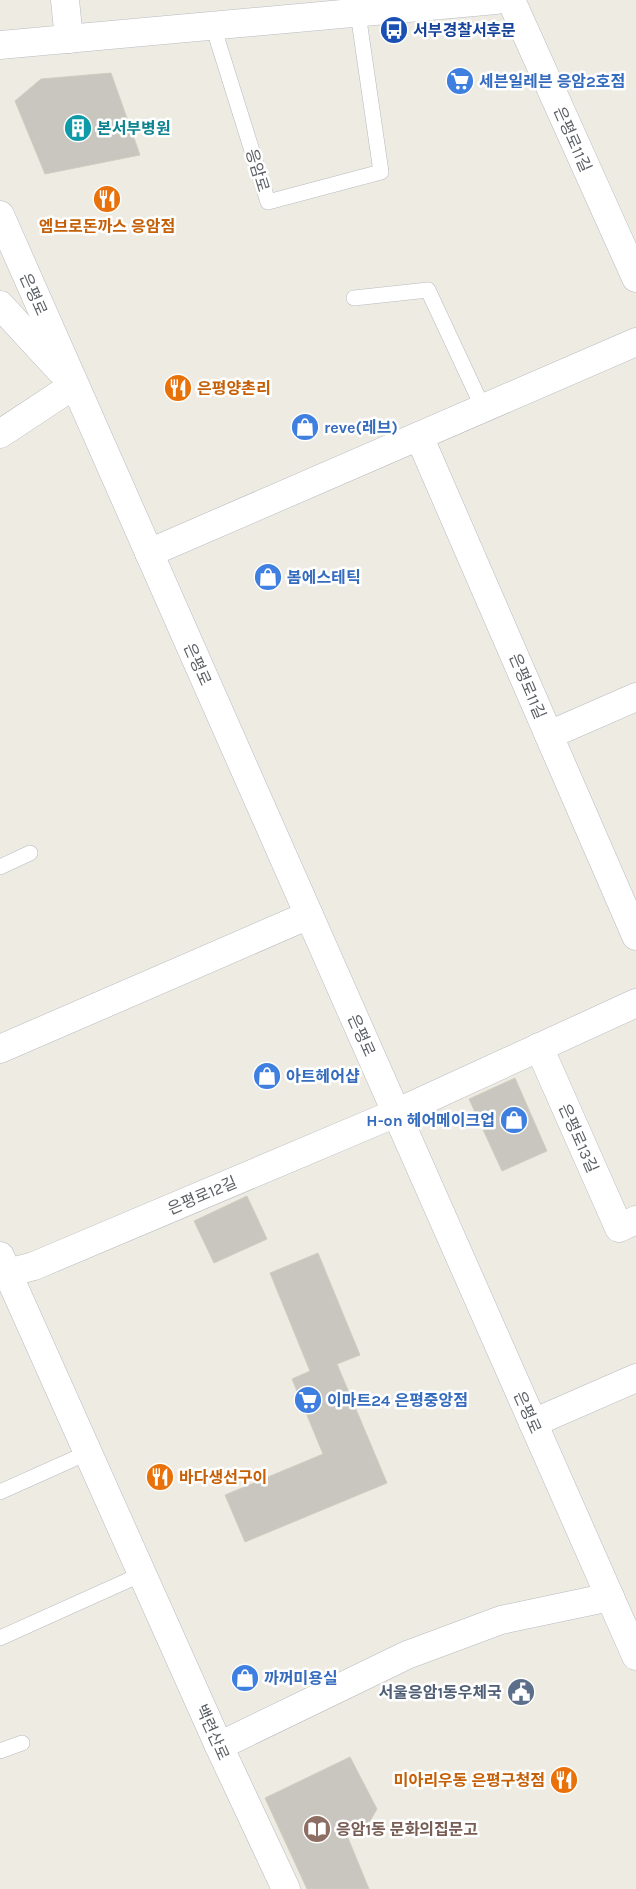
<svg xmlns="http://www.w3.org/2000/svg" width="636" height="1889" viewBox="0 0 636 1889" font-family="Karla,'Noto Sans KR',sans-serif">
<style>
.building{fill:#c8c6bf;stroke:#d2cdc0}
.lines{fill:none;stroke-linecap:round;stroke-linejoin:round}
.service-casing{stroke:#b7babf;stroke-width:16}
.minor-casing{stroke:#b7babf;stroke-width:29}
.secondary-casing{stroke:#b8bbc1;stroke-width:29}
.service{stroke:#fff;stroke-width:15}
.minor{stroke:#fff;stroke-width:28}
.secondary{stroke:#fff;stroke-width:28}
.labels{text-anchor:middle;stroke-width:5;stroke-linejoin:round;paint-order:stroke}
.transit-label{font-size:16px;font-weight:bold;fill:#164399;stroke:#fff;text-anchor:start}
.shop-label{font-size:16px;font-weight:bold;fill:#366cbe;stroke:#fff;text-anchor:start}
.culture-label{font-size:16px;font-weight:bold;fill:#0d838f;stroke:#fff;text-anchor:start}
.street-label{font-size:16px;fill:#5a5e63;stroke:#fff}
.food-label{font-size:16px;font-weight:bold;fill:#c56008;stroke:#fff;text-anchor:start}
.service-label{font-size:16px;font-weight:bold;fill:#4e5e75;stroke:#fff;text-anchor:end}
.education-label{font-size:16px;font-weight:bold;fill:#785e54;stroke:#fff;text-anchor:start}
</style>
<rect width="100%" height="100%" fill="#edebe2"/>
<g class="building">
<path d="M111 73 140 155 45 174 15 101 41 79Z"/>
<path d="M515 1078 547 1151 502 1171 469 1099Z"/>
<path d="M247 1196 267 1239 214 1263 194 1221Z"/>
<path d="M318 1253 360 1355 337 1364 387 1483 245 1542 225 1495 323 1454 292 1379 310 1371 270 1273Z"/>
<path d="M350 1757 377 1809 370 1821 346 1833 369 1889H307L265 1798Z"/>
</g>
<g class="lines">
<defs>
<g id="service">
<path d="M213 26 268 202 381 172 358 13"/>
<path d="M354 298 428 290 483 408"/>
<path d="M0 867 30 853"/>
<path d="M0 1492 87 1453"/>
<path d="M0 1638 142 1574"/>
<path d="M0 1751 22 1743"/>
</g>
<g id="minor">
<path d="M65 0 69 39"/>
<path d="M511 0 636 278"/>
<path d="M0 434 74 385"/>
<path d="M419 436 636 936"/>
<path d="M149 553 636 342"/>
<path d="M549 735 636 697"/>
<path d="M539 1047 619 1228 636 1220"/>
<path d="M0 1049 309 915"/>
<path d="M0 1256 219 1746 286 1889"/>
<path d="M0 1275 34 1266 396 1113 636 1003"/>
<path d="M533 1423 636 1378"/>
<path d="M219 1746 407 1655 501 1620 610 1597"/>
</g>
<g id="secondary">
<path d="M0 45 496 0"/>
<path d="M0 215 636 1656"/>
<path d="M0 305 60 370"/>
</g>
</defs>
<use href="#service" class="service-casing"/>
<use href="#minor" class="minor-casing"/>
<use href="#secondary" class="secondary-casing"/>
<use href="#service" class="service"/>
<use href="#minor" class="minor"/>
<use href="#secondary" class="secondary"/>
</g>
<defs>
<symbol id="bus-disc" viewBox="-11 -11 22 22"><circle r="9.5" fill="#1a4fb4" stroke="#fff"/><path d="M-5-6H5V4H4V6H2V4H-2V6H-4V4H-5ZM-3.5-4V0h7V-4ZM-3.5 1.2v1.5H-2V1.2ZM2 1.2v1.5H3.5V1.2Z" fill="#fff"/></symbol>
<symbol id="supermarket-disc" viewBox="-11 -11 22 22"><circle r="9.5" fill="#3f7fe0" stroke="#fff"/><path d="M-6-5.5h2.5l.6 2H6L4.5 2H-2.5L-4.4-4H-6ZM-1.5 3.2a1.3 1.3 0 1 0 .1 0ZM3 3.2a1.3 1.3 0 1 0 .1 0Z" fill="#fff"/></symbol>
<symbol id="building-disc" viewBox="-11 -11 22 22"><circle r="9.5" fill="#0f9aa8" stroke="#fff"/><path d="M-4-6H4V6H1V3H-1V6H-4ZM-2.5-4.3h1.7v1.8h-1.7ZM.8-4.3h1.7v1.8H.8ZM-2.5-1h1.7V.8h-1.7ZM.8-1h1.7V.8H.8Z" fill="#fff"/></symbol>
<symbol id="restaurant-disc" viewBox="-11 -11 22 22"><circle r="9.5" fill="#e8710a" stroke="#fff"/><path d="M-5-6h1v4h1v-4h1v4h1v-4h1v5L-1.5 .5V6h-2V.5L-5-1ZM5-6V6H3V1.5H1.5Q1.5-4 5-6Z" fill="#fff"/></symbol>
<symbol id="shop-disc" viewBox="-11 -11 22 22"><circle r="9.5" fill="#3f7fe0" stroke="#fff"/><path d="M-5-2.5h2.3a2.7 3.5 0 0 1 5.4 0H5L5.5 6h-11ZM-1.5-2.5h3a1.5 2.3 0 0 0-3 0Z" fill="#fff"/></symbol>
<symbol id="civic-disc" viewBox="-11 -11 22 22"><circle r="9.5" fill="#5c6f8a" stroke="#fff"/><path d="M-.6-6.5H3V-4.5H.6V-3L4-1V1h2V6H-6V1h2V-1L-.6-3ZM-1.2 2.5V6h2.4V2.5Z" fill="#fff"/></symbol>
<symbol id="library-disc" viewBox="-11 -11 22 22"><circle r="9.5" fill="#8d6e63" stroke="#fff"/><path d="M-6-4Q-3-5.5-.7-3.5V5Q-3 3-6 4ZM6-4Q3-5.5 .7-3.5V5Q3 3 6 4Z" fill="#fff"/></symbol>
</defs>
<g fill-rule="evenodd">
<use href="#bus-disc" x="378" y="14" width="32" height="32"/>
<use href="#supermarket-disc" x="444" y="65" width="32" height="32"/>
<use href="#building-disc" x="62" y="112" width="32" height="32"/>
<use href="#restaurant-disc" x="91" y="183" width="32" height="32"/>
<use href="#restaurant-disc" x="162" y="372" width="32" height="32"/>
<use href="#shop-disc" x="289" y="411" width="32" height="32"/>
<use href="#shop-disc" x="252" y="561" width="32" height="32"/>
<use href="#shop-disc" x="251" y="1060" width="32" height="32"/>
<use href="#shop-disc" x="498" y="1104" width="32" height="32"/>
<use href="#supermarket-disc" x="292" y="1384" width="32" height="32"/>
<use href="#restaurant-disc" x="144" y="1461" width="32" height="32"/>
<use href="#shop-disc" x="229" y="1662" width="32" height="32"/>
<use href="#civic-disc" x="505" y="1676" width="32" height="32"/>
<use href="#restaurant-disc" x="548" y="1764" width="32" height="32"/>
<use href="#library-disc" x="301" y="1813" width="32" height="32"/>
</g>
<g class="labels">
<g class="transit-label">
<text x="413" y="36">서부경찰서후문</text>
</g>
<g class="shop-label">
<text x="479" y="87">세븐일레븐 응암2호점</text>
<text x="324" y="433">reve(레브)</text>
<text x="287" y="583">봄에스테틱</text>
<text x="286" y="1082">아트헤어샵</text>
<text x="495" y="1126" text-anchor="end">H-on 헤어메이크업</text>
<text x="327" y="1406">이마트24 은평중앙점</text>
<text x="264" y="1684">까꺼미용실</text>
</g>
<g class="culture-label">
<text x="97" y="134">본서부병원</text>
</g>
<g class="street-label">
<text transform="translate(573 139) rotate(66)" y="6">은평로11길</text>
<text transform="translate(258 170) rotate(73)" y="6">응암로</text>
<text transform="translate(34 294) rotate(66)" y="6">은평로</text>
<text transform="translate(198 664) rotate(66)" y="6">은평로</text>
<text transform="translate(528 686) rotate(67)" y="6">은평로11길</text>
<text transform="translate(362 1035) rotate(66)" y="6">은평로</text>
<text transform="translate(579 1138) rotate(66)" y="6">은평로13길</text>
<text transform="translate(202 1195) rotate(-23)" y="6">은평로12길</text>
<text transform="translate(528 1412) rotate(66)" y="6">은평로</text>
<text transform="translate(213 1732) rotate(66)" y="6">백련산로</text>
</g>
<g class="food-label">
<text x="107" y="232" text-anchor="middle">엠브로돈까스 응암점</text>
<text x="197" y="394">은평양촌리</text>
<text x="179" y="1483">바다생선구이</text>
<text x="545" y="1786" text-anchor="end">미아리우동 은평구청점</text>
</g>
<g class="service-label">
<text x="502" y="1698">서울응암1동우체국</text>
</g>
<g class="education-label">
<text x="336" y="1835">응암1동 문화의집문고</text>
</g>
</g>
</svg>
